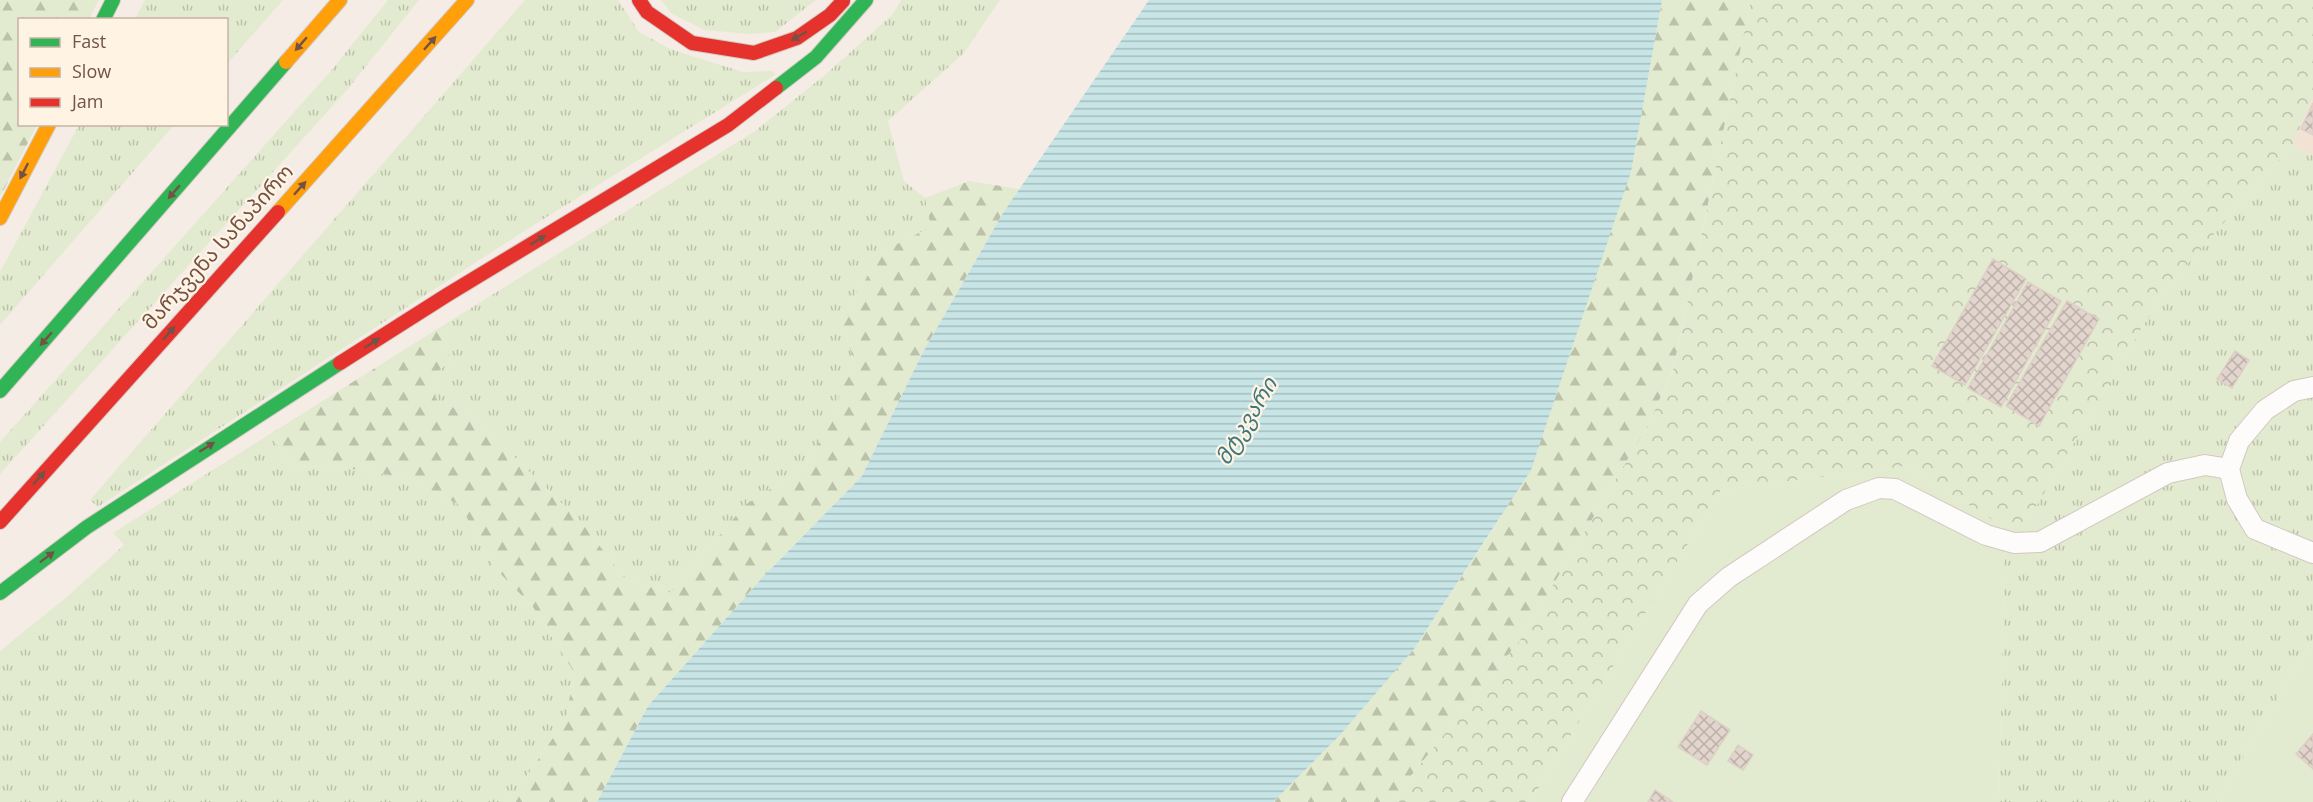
<svg xmlns="http://www.w3.org/2000/svg" width="2313" height="802" viewBox="0 0 2313 802" font-family="'Open Sans','Noto Sans Georgian',sans-serif">
<style>
.residential{fill:#f1e2d4}
.grass{fill:url(#grass-tufts)}
.forest{fill:url(#forest-firs)}
.park{fill:url(#park-crowns)}
.garden{fill:#e2ebcf}
.water{fill:url(#water-rules)}
.building{fill:url(#building-cross-hatch);stroke:#ded0c7;stroke-width:1.5}
.lines{fill:none;stroke-linecap:round;stroke-linejoin:round}
.lane-casing{stroke:#d4c8c0;stroke-width:22}
.fast-casing{stroke:#d4c9c3;stroke-width:16}
.slow-casing{stroke:#d4c9c3;stroke-width:16}
.jam-casing{stroke:#d4c9c3;stroke-width:16}
.lane{stroke:#fefcfb;stroke-width:20}
.fast{stroke:#30b455;stroke-width:14}
.slow{stroke:#ff9f0a;stroke-width:14}
.jam{stroke:#e5322d;stroke-width:14}
.oneway{fill:#725346}
.labels{text-anchor:middle;stroke-width:4.5;stroke-linejoin:round;paint-order:stroke}
.street-label{font-size:21px;fill:#725346;stroke:#fff3e4}
.water-label{font-size:22px;font-style:italic;fill:#3d797f;stroke:#fff3e4}
</style>
<defs>
<pattern id="grass-tufts" width="24" height="20" patternUnits="userSpaceOnUse" patternTransform="scale(1.5)"><rect width="24" height="20" fill="#e2ebcf"/><path d="M3 7l-1-3M5 7V3M7 7l1-3M15 17l-1-3M17 17v-4M19 17l1-3" fill="none" stroke="#bcc1aa"/></pattern>
<pattern id="forest-firs" width="22" height="20" patternUnits="userSpaceOnUse" patternTransform="scale(1.5)"><rect width="22" height="20" fill="#e2ebcf"/><path d="M5 1l3.5 6h-7zM16 11l3.5 6h-7z" fill="#bcc1aa"/></pattern>
<pattern id="park-crowns" width="20" height="18" patternUnits="userSpaceOnUse" patternTransform="scale(1.5)"><rect width="20" height="18" fill="#e2ebcf"/><path d="M2 6a3 3 0 1 1 6 0M12 15a3 3 0 1 1 6 0" fill="none" stroke="#bcc1aa"/></pattern>
<pattern id="water-rules" width="6" height="5" patternUnits="userSpaceOnUse" patternTransform="scale(1.5)"><rect width="6" height="5" fill="#c7e5e6"/><path d="M0 2.5h6" fill="none" stroke="#a6bcbc"/></pattern>
<pattern id="building-cross-hatch" width="8" height="8" patternUnits="userSpaceOnUse" patternTransform="scale(1.5)"><rect width="8" height="8" fill="#e1d5cd"/><path d="M0 0l8 8M0 8l8-8" fill="none" stroke="#bbafa8"/></pattern>
</defs>
<rect width="100%" height="100%" fill="#f5ede5"/>
<path class="residential" d="M2313 97V156L2292 145Z"/>
<g class="grass">
<path d="M145 0H283L227 64 226 20 135 19Z"/>
<path d="M388 0H419L347 90 0 474V442L329 73Z"/>
<path d="M525 0H618L639 32 670 49 743 72 773 71 775 75 526 230 98 507 90 500Z"/>
<path d="M661 0H816L775 32 750 34 704 30 671 13Z"/>
<path d="M901 0H1000L963 54 888 121 904 181 925 198 932 227 885 250 841 317 853 360 831 421 805 467 745 505 671 593 626 580 581 522 471 415 436 400 433 376 450 361 442 326 755 131 825 75 893 14Z"/>
<path d="M79 125H174L0 325V272Z"/>
<path d="M2292 145 2313 156V639L2217 802H1999L2005 528 2028 520 2163 292Z"/>
<path d="M270 434 292 466 340 467 403 477 460 505 493 566 533 607 574 672 566 719 509 802H0V651L69 595 124 545 113 533Z"/>
</g>
<g class="forest">
<path d="M0 0H99L89 19 20 20V124L37 125 0 197Z"/>
<path d="M1662 0H1751L1673 370 1647 427 1521 639 1390 802H1273L1339 735 1414 649 1501 517 1631 172Z"/>
<path d="M969 181 1019 189 1003 213 922 354 862 476 763 577 648 706 597 802H509L566 719 574 672 533 607 493 566 460 505 403 477 340 467 292 466 270 434 442 326 450 361 433 376 436 400 471 415 581 522 626 580 671 593 745 505 805 467 831 420 853 360 841 317 885 250 931 227 925 198Z"/>
</g>
<path class="park" d="M1751 0H2313V97L2292 145 2163 292 2028 520 2005 528 1907 466 1721 490 1530 802H1390L1521 639 1647 427 1673 371Z"/>
<g class="garden">
<path d="M1907 466 2005 528 1999 802H1530L1721 490Z"/>
<path d="M2313 639V802H2217Z"/>
</g>
<path class="water" d="M1149 0H1662L1631 172 1531 470 1414 649 1339 736 1273 802H597L648 706 763 577 862 476 922 354 1003 213Z"/>
<g class="building">
<path d="M2313 103V135L2301 129Z"/>
<path d="M1993 259 2026 279 1965 385 1932 366Z"/>
<path d="M2028 282 2061 301 2001 407 1968 388Z"/>
<path d="M2067 301 2099 319 2039 426 2006 406Z"/>
<path d="M2235 351 2249 360 2232 388 2217 379Z"/>
<path d="M1701 711 1730 730 1707 765 1678 747Z"/>
<path d="M2313 734V769L2296 754Z"/>
<path d="M1738 745 1753 755 1743 770 1728 761Z"/>
<path d="M1655 790 1673 802H1648Z"/>
</g>
<g class="lines">
<defs>
<g id="lane">
<path d="M2313 387 2294 391 2265 410 2239 441 2229 469 2237 499 2255 529 2313 553"/>
<path d="M1572 802 1698 604 1729 577 1846 500 1879 488 1895 489 1986 535 2014 543 2040 542 2168 473 2205 465 2229 469"/>
</g>
<g id="fast">
<path d="M103 20 113 0"/>
<path d="M776 88 816 57 866 0"/>
<path d="M0 391 286 62"/>
<path d="M0 593 87 527 340 363"/>
</g>
<g id="slow">
<path d="M286 62 340 0"/>
<path d="M278 212 467 0"/>
<path d="M0 218 49 124"/>
</g>
<g id="jam">
<path d="M639 0 647 12 692 43 754 53 797 38 830 15 843 1"/>
<path d="M340 363 447 295 728 125 776 88"/>
<path d="M0 522 278 212"/>
</g>
</defs>
<use href="#lane" class="lane-casing"/>
<use href="#fast" class="fast-casing"/>
<use href="#slow" class="slow-casing"/>
<use href="#jam" class="jam-casing"/>
<use href="#lane" class="lane"/>
<use href="#fast" class="fast"/>
<use href="#slow" class="slow"/>
<use href="#jam" class="jam"/>
</g>
<defs><path id="oneway-solid" d="M-6-.8H1V-3.2L6.5 0L1 3.2V.8H-6Z" transform="scale(1.5)"/></defs>
<g class="oneway">
<use href="#oneway-solid" transform="translate(799 36) rotate(151)"/>
<use href="#oneway-solid" transform="translate(430 43) rotate(-48)"/>
<use href="#oneway-solid" transform="translate(301 44) rotate(131)"/>
<use href="#oneway-solid" transform="translate(24 171) rotate(117)"/>
<use href="#oneway-solid" transform="translate(300 188) rotate(-48)"/>
<use href="#oneway-solid" transform="translate(174 192) rotate(131)"/>
<use href="#oneway-solid" transform="translate(538 240) rotate(-31)"/>
<use href="#oneway-solid" transform="translate(169 333) rotate(-48)"/>
<use href="#oneway-solid" transform="translate(46 339) rotate(131)"/>
<use href="#oneway-solid" transform="translate(372 343) rotate(-32)"/>
<use href="#oneway-solid" transform="translate(207 447) rotate(-32)"/>
<use href="#oneway-solid" transform="translate(39 478) rotate(-48)"/>
<use href="#oneway-solid" transform="translate(47 557) rotate(-37)"/>
</g>
<g class="labels">
<g class="street-label">
<text transform="translate(218 247) rotate(-48)" y="7">მარჯვენა სანაპირო</text>
</g>
<g class="water-label">
<text transform="translate(1246 421) rotate(-59)" y="8">მტკვარი</text>
</g>
</g>
<rect x="18" y="18" width="210" height="108" fill="#fff3e4" stroke="#c7b3a5" stroke-width="1.5"/>
<rect x="30" y="38" width="30" height="9" fill="#30b455" stroke="#c7b3a5" stroke-width="1.5"/>
<text x="72" y="48" font-size="18" fill="#725346">Fast</text>
<rect x="30" y="68" width="30" height="9" fill="#ff9f0a" stroke="#c7b3a5" stroke-width="1.5"/>
<text x="72" y="78" font-size="18" fill="#725346">Slow</text>
<rect x="30" y="98" width="30" height="9" fill="#e5322d" stroke="#c7b3a5" stroke-width="1.5"/>
<text x="72" y="108" font-size="18" fill="#725346">Jam</text>
</svg>
